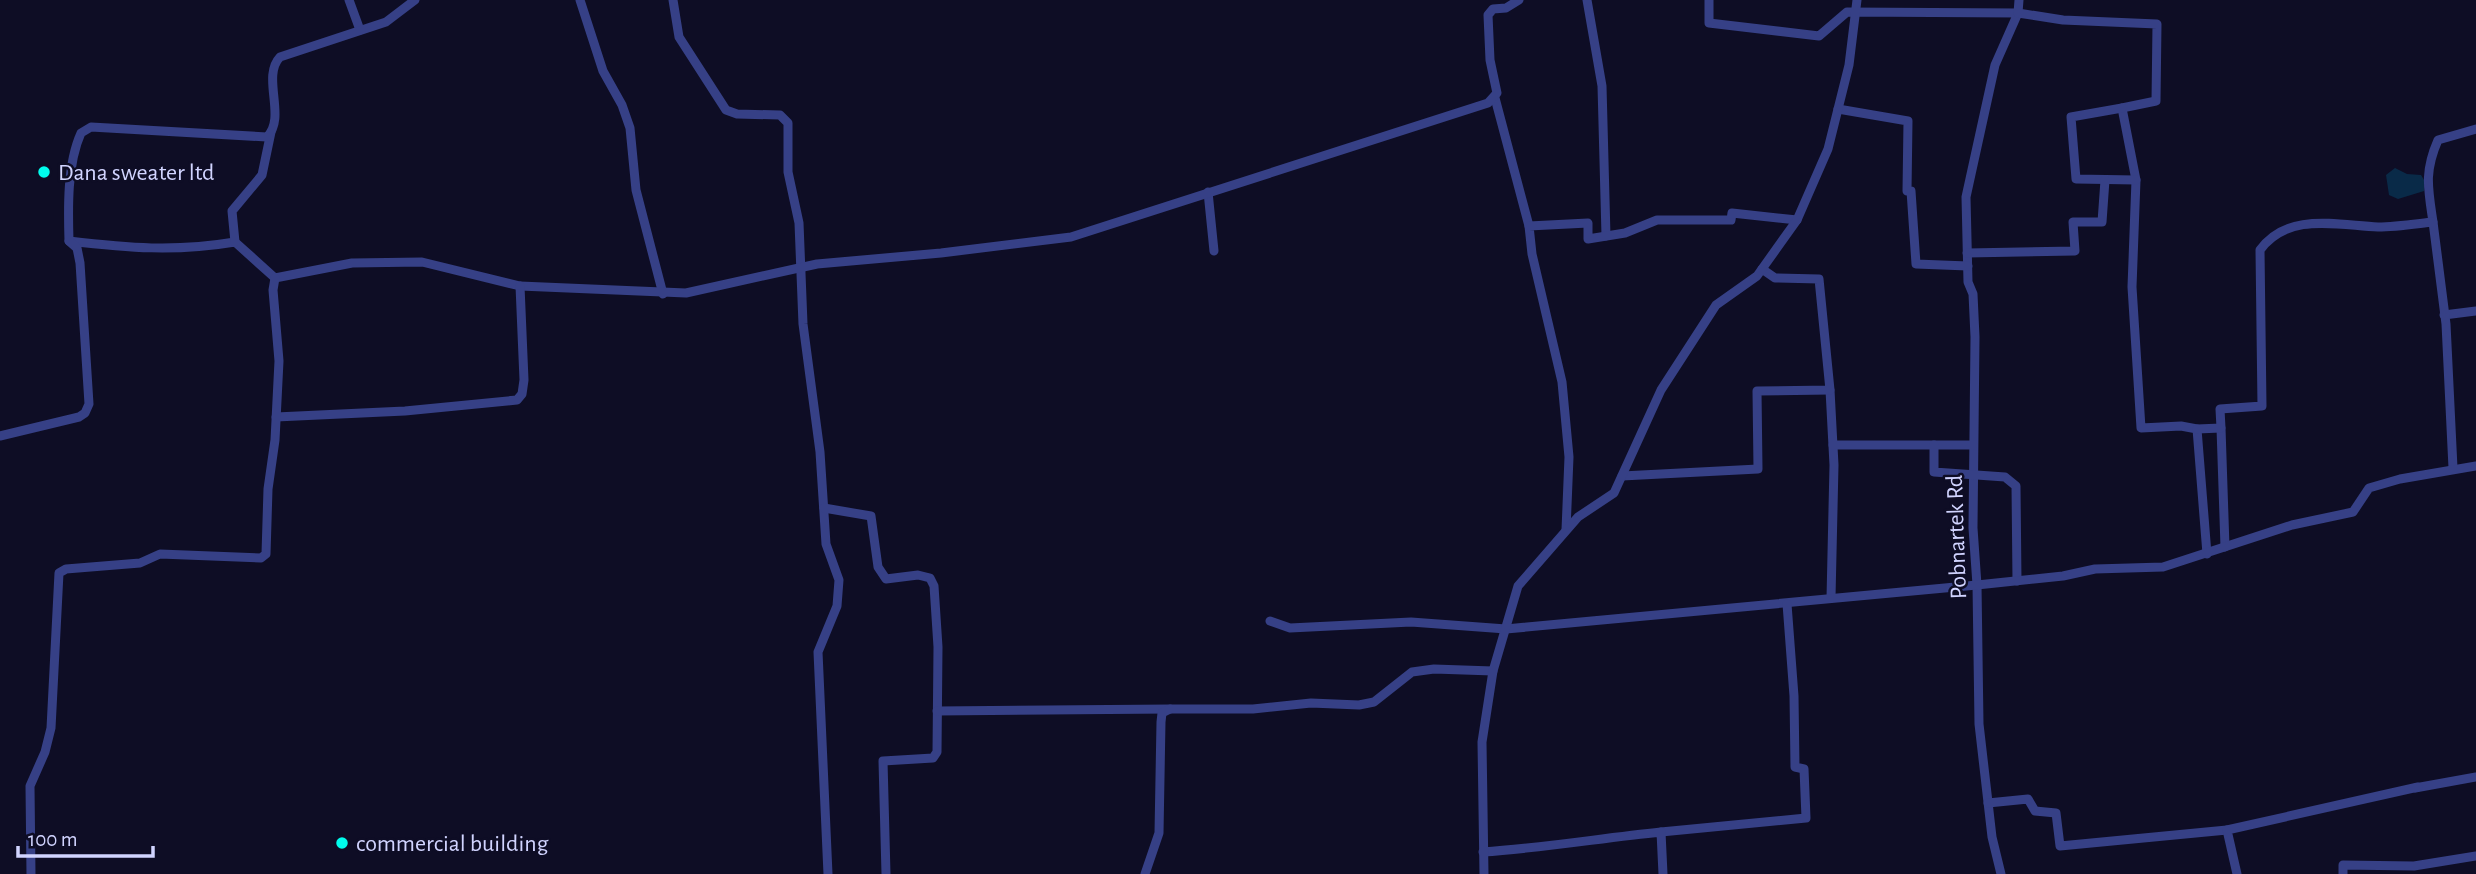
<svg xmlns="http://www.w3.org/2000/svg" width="2476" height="874" viewBox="0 0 2476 874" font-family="'Alegreya Sans',sans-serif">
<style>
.water{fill:#092a48}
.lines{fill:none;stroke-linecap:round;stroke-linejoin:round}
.street{stroke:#364086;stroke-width:9}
.poi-dot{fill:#00fced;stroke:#0e0d25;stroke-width:2.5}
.labels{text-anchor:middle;stroke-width:5;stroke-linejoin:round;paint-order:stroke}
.poi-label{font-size:24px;fill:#d1d4ff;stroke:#0e0d25;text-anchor:start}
.street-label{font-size:24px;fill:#d1d4ff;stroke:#0e0d25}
</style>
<rect width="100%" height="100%" fill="#0e0d25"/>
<path class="water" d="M2395 168 2407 174 2421 175 2424 180V191L2398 199 2389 195 2386 175Z"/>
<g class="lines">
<g class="street">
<path d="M349 0 360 30"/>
<path d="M580 0 603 71 622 105 630 128 636 190 663 294"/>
<path d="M673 0 679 37 726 110 737 114 780 115 788 123V172L799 223 803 324 820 452 826 544 839 580 837 606 818 652 828 874"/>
<path d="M1587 0 1602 86 1606 236"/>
<path d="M1709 0V23L1819 36 1847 12 2018 13 1995 65 1966 197 1968 282 1973 294 1975 337 1973 528 1977 585 1979 724 1992 837 2001 874"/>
<path d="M2019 0 2018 13 2063 20 2157 24 2156 101 2122 108 2136 180 2132 287 2141 428 2181 426 2197 429 2207 554"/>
<path d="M1495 98 1529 226"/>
<path d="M2122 108 2071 117 2076 179 2136 180"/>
<path d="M1838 109 1908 121 1907 191H1911L1916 264 1968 266"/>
<path d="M1208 192 1214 251"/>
<path d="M2433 222C2428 188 2424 172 2438 140L2476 129"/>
<path d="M69 241C128 248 175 252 235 242L275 278 352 263 422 262 520 286 686 293 817 264 941 253 1071 237 1488 103 1497 93 1490 60 1488 15 1493 9 1506 8 1519 0"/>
<path d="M235 242 232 211 262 175 271 132"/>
<path d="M1967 253 2075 251 2073 222H2102L2105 180"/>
<path d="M2444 315 2476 311"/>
<path d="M1830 390 1834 465 1831 598"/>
<path d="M276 417 405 411 517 400 522 394 524 380 520 286"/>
<path d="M2221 428 2225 547"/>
<path d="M2197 429 2221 428 2220 409 2262 406 2260 250C2288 212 2336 225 2378 227 2396 227 2415 224 2433 222L2446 324 2453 468"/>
<path d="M0 436 79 417 85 413 89 404 80 263 77 248 69 241C68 208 67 164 81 133L91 127 267 137C287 117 261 77 280 57L386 22 415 0"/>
<path d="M1833 445H1973"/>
<path d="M1934 445V472L2005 477 2016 486 2017 581"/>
<path d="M1622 476 1758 469 1757 391 1830 390 1819 279 1775 278 1762 269"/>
<path d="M824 508 871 516 878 567 886 579 918 575 930 578 934 586 938 647 937 752 933 758 883 761 886 874"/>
<path d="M1566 530 1569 457 1562 382 1532 254 1529 226 1588 223V239L1625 233 1657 220H1731L1732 213 1797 220"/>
<path d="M1270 621 1290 628 1411 622 1506 629 1977 585 2063 576 2095 569 2163 567 2292 525 2353 512 2369 488 2400 479 2476 466"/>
<path d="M937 711 1170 709"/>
<path d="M2415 788 2476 777"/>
<path d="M1988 803 2028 799 2035 811 2056 813 2060 846 2227 830"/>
<path d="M1661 832 1806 818 1804 769 1795 767 1794 696 1787 604"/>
<path d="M1483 852C1543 848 1602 838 1661 832L1663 874"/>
<path d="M31 874 30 786 45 752 51 728 59 573 66 569 140 563 160 554 261 558 266 554 268 489 275 440 279 361 273 290 275 278"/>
<path d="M1145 874 1159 833 1161 722 1162 713 1170 709H1253L1311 703 1359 705 1374 702 1412 672 1434 669 1493 671"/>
<path d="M1484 874 1482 742 1493 671 1518 586 1578 517 1614 493 1661 390 1716 305 1757 276 1797 220 1828 149 1849 65 1857 0"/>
<path d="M2237 874 2227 830 2418 787"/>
<path d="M2343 874V865L2414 866 2476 856"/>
</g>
</g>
<g class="poi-dot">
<circle cx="44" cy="172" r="7"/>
<circle cx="342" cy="843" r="7"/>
</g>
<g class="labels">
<g class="poi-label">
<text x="58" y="180">Dana sweater ltd</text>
<text x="356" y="851">commercial building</text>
</g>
<g class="street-label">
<text transform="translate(1956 537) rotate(-92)" y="8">Pobnartek Rd</text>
</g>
</g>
<path d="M18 846v10h135v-10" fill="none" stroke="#d1d4ff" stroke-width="3.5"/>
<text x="28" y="846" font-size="21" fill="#d1d4ff" stroke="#0e0d25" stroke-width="5" paint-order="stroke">100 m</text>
</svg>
